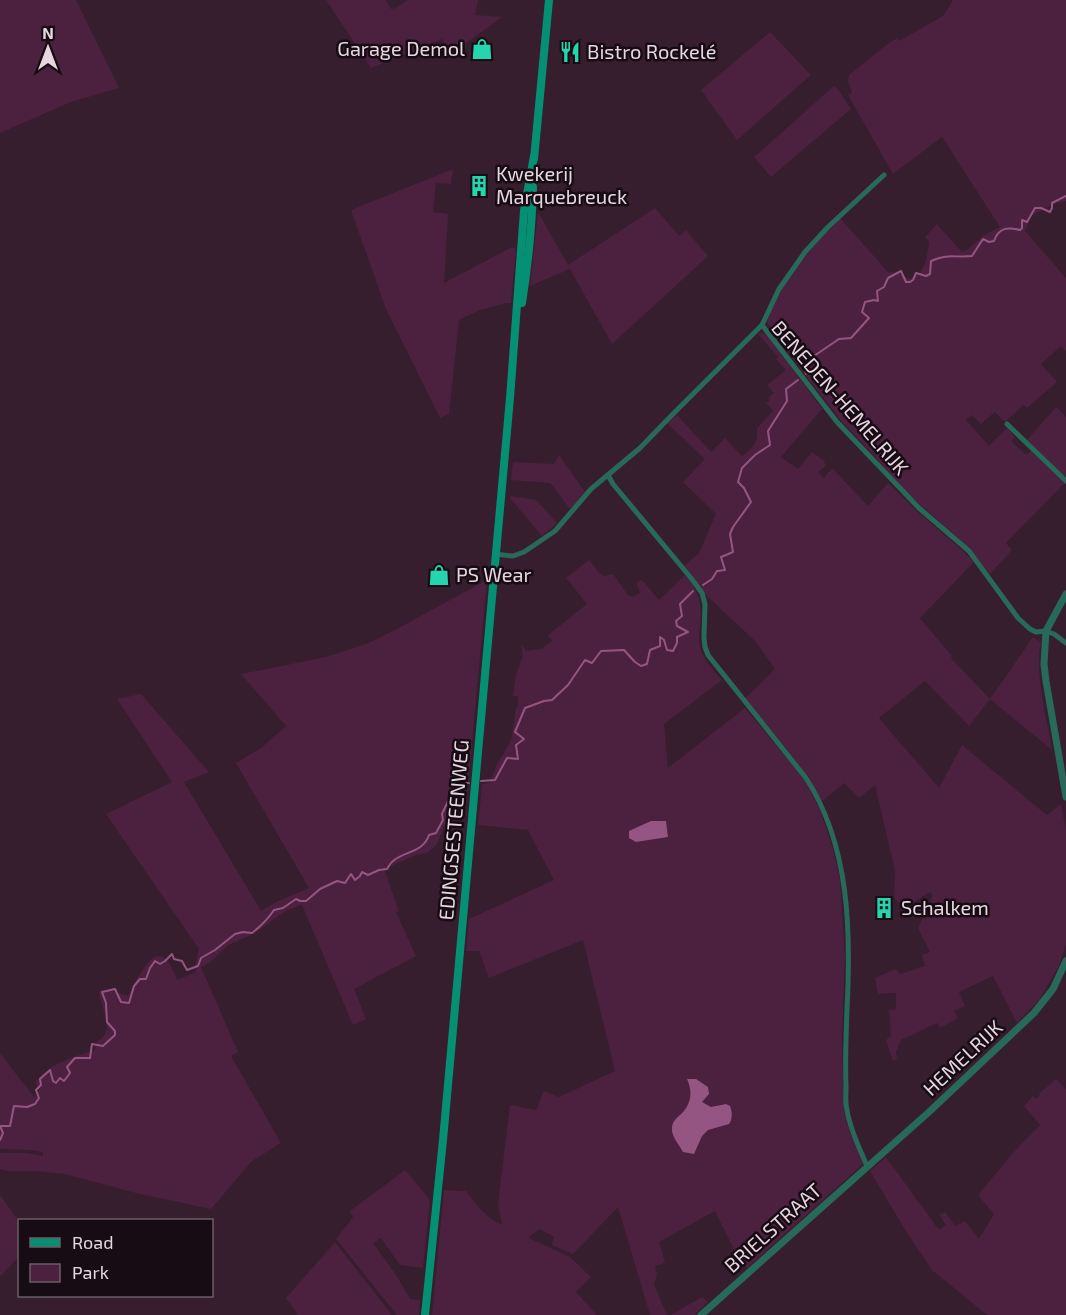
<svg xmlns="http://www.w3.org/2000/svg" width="1066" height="1315" viewBox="0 0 1066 1315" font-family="'Exo 2',sans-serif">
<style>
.green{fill:#4c203f;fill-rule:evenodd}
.water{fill:#955582}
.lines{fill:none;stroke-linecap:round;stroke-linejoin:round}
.stream{stroke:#955582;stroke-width:2}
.minor{stroke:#276a59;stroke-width:5}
.tertiary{stroke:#276a59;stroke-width:7}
.secondary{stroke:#059074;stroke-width:8}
.labels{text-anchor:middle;stroke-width:5;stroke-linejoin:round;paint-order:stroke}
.poi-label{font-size:20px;fill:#e7d6e1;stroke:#170c13;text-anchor:start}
.street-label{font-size:20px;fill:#e7d6e1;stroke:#170c13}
</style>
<rect width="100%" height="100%" fill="#361e2e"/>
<g class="green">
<path d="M0 0H76L119 88 71 102 0 133Z"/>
<path d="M326 0H386L391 9 396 8 408 0H478L475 15 502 17 451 54 442 39 371 68Z"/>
<path d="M953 0H1066V201L1056 203 1032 215 1025 231 1066 278V351L1061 346 1041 364 1057 382 1027 408 1024 405 1005 422 995 412 981 424 972 415 966 420 989 446 1007 428 1015 437 1011 441 1026 455 1031 451 1065 483 1006 543 1012 550 990 574 959 539 904 490 869 450 842 422 776 337 767 322C779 283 812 247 840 218L888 272 899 273 910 279C927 272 926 259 929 242L925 237 937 224 962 252 967 250 983 236 1000 227 942 137 893 174 848 95 852 93 848 80 849 75 889 43 897 38 899 41 943 16Z"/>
<path d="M770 32 811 75 737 140 701 90Z"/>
<path d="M834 86 838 89 851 109 771 177 754 157Z"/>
<path d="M453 169 451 184 436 183 433 212 448 214 444 283 512 247 516 249 511 303H507L480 310 459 320 449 414 440 418 386 309 351 210Z"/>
<path d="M655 208 679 236 686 230 708 256 612 344 570 269 530 286 538 212 568 265Z"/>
<path d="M760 333 767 334 822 409 781 457 798 469 812 452 824 461 826 466 818 472 824 478 832 468 868 506 888 483 918 512 963 551 974 562 920 618 952 656 951 658 990 699 1033 637 1041 642C1034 673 1047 719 1052 750L990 699 969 726 925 681 879 718 939 788 962 745 1047 815 1061 804 1066 830V944L1059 966 1039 1000 1017 1023 993 976 959 992 965 1006 954 1011 958 1018 940 1028 937 1023 901 1040 896 1052 897 1059 893 1061 886 1040 891 1036 889 1010 896 1009V993L878 994 875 978 896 969 900 974 925 966 922 955 930 952 918 928 933 895 930 892 903 908 894 897 895 871 875 785 859 798 844 783 825 799 821 801 809 777 745 698 775 669 756 642 705 594 684 566 699 553 716 514 683 482 705 459 667 423 677 415 711 452 725 438 742 456 753 447 757 437V428L773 411 766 403 770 400 768 398 774 393 767 385 786 370 776 359 778 357 758 334Z"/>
<path d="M1056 407 1066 417V478L1027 440Z"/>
<path d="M559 455 585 492 570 509 553 486 549 483 511 480 513 462 554 464Z"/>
<path d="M510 496 536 500 557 523 542 536 510 498Z"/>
<path d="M589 560 599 573 604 576 613 574 628 595 633 597 640 593 636 582 642 580 659 600 685 575C700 592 702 604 700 626 699 634 698 642 701 650 705 662 714 670 722 680L664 724 668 768 745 708 805 780 818 806 827 830 835 857 840 880 845 954 842 1040 844 1110 847 1123 863 1164 747 1268 737 1255 715 1211 659 1242 665 1263 655 1266 657 1274 654 1285 667 1315H650L618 1207 573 1254 552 1245 554 1237 540 1229 531 1235 529 1238 570 1257 591 1277 576 1292 597 1315H432L444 1190 466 1191C477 1205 486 1218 502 1225L498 1204 510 1105 536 1110 544 1091 559 1097 615 1071 583 940 489 978 479 951H466L469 919 554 880 528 830 478 825 482 784 490 783 497 764 511 741 516 708 518 706V696H513L516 674 523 656 521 644 526 651 541 649 552 641 548 635 587 604 566 578ZM666 821 668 837 636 842Z"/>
<path d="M487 580 469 776 464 783 465 790 455 801 436 846 427 853 416 855 384 869 399 911 396 912 416 956 354 989 366 1019 353 1025 302 905 287 910 255 933 227 946 209 963 201 967 238 1052 231 1056 281 1143 252 1161 211 1209 140 1194 65 1174 37 1171H6L0 1169V1153H25L43 1156V1152L31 1150 0 1149V1053L34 1097 41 1088 37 1087 36 1081C53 1062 71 1058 95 1050L97 1041C116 1033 101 1007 99 992L103 990 112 991 128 996C141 971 160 929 177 980L196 972 195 966 199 949 106 814 172 782 117 699 141 694 209 772 184 782 261 911 276 902 309 888 236 763 261 748 286 726 241 674 326 657 369 643 393 631Z"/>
<path d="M1056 1079 1066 1089V1315H987L932 1270 907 1233 870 1171 886 1157 939 1230 946 1225 939 1215 945 1212 955 1226 965 1221 979 1239 994 1214 978 1195 1012 1154 1040 1125 1024 1106 1033 1096 1036 1099 1040 1095 1039 1094Z"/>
<path d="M405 1170 430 1200 423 1268 400 1265 381 1238 373 1243 398 1278 410 1299 420 1300 419 1315H397L336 1239 353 1217 350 1211Z"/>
<path d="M0 1195 19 1222V1256L0 1277Z"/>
<path d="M335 1242 392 1315H298L286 1298Z"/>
<path d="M702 1297 708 1302 694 1315H671Z"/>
</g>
<g class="water">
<path d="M651 821H666L668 837 636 842 629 838V831Z"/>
<path d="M687 1079H696L708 1087 709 1094 702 1102 711 1107 726 1104 730 1106C732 1111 733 1119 729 1124L708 1130 702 1136 694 1154 683 1152C680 1146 673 1138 672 1131 671 1120 678 1118 684 1111 692 1101 692 1090 687 1079Z"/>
</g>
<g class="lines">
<g class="stream">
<path d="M806 374 803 362 807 358H811L839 339 851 338 869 318 862 312 865 302 874 300 878 301 877 291 884 287 888 278 901 271 906 282H910L913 280 916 273 926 276 930 274 931 261C949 253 954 258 972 256L983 239 989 242 994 241C999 227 1008 227 1020 230L1022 228V220L1027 222 1035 208H1041L1050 212 1052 208V203L1066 196"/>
<path d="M703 585 712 579 717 571 725 570 721 557 733 552 730 534 733 527 751 502 744 488 738 482 742 468 755 455 770 445 768 431 787 401 786 389 798 380"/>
<path d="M481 781 495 780 507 758 518 759 516 745 524 739 515 732 525 708 544 701 552 700 568 685 585 660 592 663 601 651 624 650 635 662 641 666 647 664 650 650 660 646V637L664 640 667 650 673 651 677 643V637L688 632 677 626 676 621 682 616 680 604 693 591"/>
<path d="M0 1140 3 1133 0 1126H10L14 1106 27 1107 35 1104 39 1098 36 1090 41 1085 40 1079 50 1070 53 1081 56 1083 60 1078 64 1081 70 1073 67 1067 75 1058H90L92 1044 103 1046 115 1035V1031L107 1022 106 1003 102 992 115 989 121 1002 129 1003 134 986 140 979H146L150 968 155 961 160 964 165 961 172 954 174 959 182 961 187 970 198 966 201 958 215 950 235 934 243 932 252 933C261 926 268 919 274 910L283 908 296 899 300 901H306L320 889 337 881 345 883 351 874 355 880 360 876 362 872 368 875 379 870 387 869C389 866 390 863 393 861 404 851 423 853 429 835L436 833 443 820 442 814 450 797 466 783H469"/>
</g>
<g class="minor">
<path d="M762 325 837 422 919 508 969 551 1018 618 1030 629 1036 632 1046 631 1054 634 1066 643"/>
<path d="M1007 424 1066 481"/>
<path d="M608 475 613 484 691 578 702 593 705 604 704 637 705 647 708 655 806 778C850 846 851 932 847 1009 846 1035 845 1061 846 1087 846 1095 845 1103 847 1110 850 1130 860 1149 867 1166"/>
<path d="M495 554 513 556 524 552 555 531 591 489 640 448 670 417 762 325 779 289 805 252 828 227 884 175"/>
</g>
<g class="tertiary">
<path d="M1066 594 1046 631 1044 664 1046 681 1066 797"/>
<path d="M701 1315 929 1112 1034 1013 1053 989 1066 961"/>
</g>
<g class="secondary">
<path d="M534 159 549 0"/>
<path d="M522 303C528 265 532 226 533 187"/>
<path d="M425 1315 443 1140 510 398 524 211 534 156"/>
</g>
</g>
<defs>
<symbol id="shop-bare" viewBox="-9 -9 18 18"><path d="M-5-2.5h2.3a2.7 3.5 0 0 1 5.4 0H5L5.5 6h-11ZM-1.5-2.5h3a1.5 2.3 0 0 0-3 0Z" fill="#25d5ae" stroke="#170c13" stroke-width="2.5" paint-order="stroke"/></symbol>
<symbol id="restaurant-bare" viewBox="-9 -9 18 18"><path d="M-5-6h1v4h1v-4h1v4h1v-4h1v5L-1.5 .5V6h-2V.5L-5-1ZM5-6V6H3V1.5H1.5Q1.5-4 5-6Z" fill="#25d5ae" stroke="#170c13" stroke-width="2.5" paint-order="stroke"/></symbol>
<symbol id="building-bare" viewBox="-9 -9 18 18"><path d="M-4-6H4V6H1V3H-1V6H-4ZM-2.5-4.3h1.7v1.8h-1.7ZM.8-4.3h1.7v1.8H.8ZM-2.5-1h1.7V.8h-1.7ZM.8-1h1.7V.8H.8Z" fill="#25d5ae" stroke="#170c13" stroke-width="2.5" paint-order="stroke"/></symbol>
</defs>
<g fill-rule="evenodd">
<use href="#shop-bare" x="467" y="34" width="30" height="30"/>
<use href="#restaurant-bare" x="555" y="37" width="30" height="30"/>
<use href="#building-bare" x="464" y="171" width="30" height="30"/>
<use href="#shop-bare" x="424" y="560" width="30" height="30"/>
<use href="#building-bare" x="869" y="893" width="30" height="30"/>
</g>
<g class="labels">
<g class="poi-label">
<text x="465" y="56" text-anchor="end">Garage Demol</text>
<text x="587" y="59">Bistro Rockelé</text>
<text x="496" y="181">Kwekerij<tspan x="496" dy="23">Marquebreuck</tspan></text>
<text x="456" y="582">PS Wear</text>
<text x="901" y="915">Schalkem</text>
</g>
<g class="street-label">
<text transform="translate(840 398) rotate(49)" y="7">BENEDEN-HEMELRIJK</text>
<text transform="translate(454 830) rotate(-85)" y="7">EDINGSESTEENWEG</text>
<text transform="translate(963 1058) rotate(-43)" y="7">HEMELRIJK</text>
<text transform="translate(773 1228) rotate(-42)" y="7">BRIELSTRAAT</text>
</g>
</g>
<rect x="18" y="1219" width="195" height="78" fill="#170c13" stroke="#6a5d65" stroke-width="1.5"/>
<rect x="30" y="1238" width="30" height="9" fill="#059074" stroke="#6a5d65" stroke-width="1.5"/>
<text x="72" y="1249" font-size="18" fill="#e7d6e1">Road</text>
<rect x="30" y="1264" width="30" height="18" fill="#4c203f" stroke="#6a5d65" stroke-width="1.5"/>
<text x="72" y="1279" font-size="18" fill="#e7d6e1">Park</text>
<g transform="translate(48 48)" stroke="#170c13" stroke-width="4.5" paint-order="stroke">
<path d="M0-4.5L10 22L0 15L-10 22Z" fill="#e7d6e1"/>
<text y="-9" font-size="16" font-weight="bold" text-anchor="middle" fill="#e7d6e1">N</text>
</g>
</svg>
